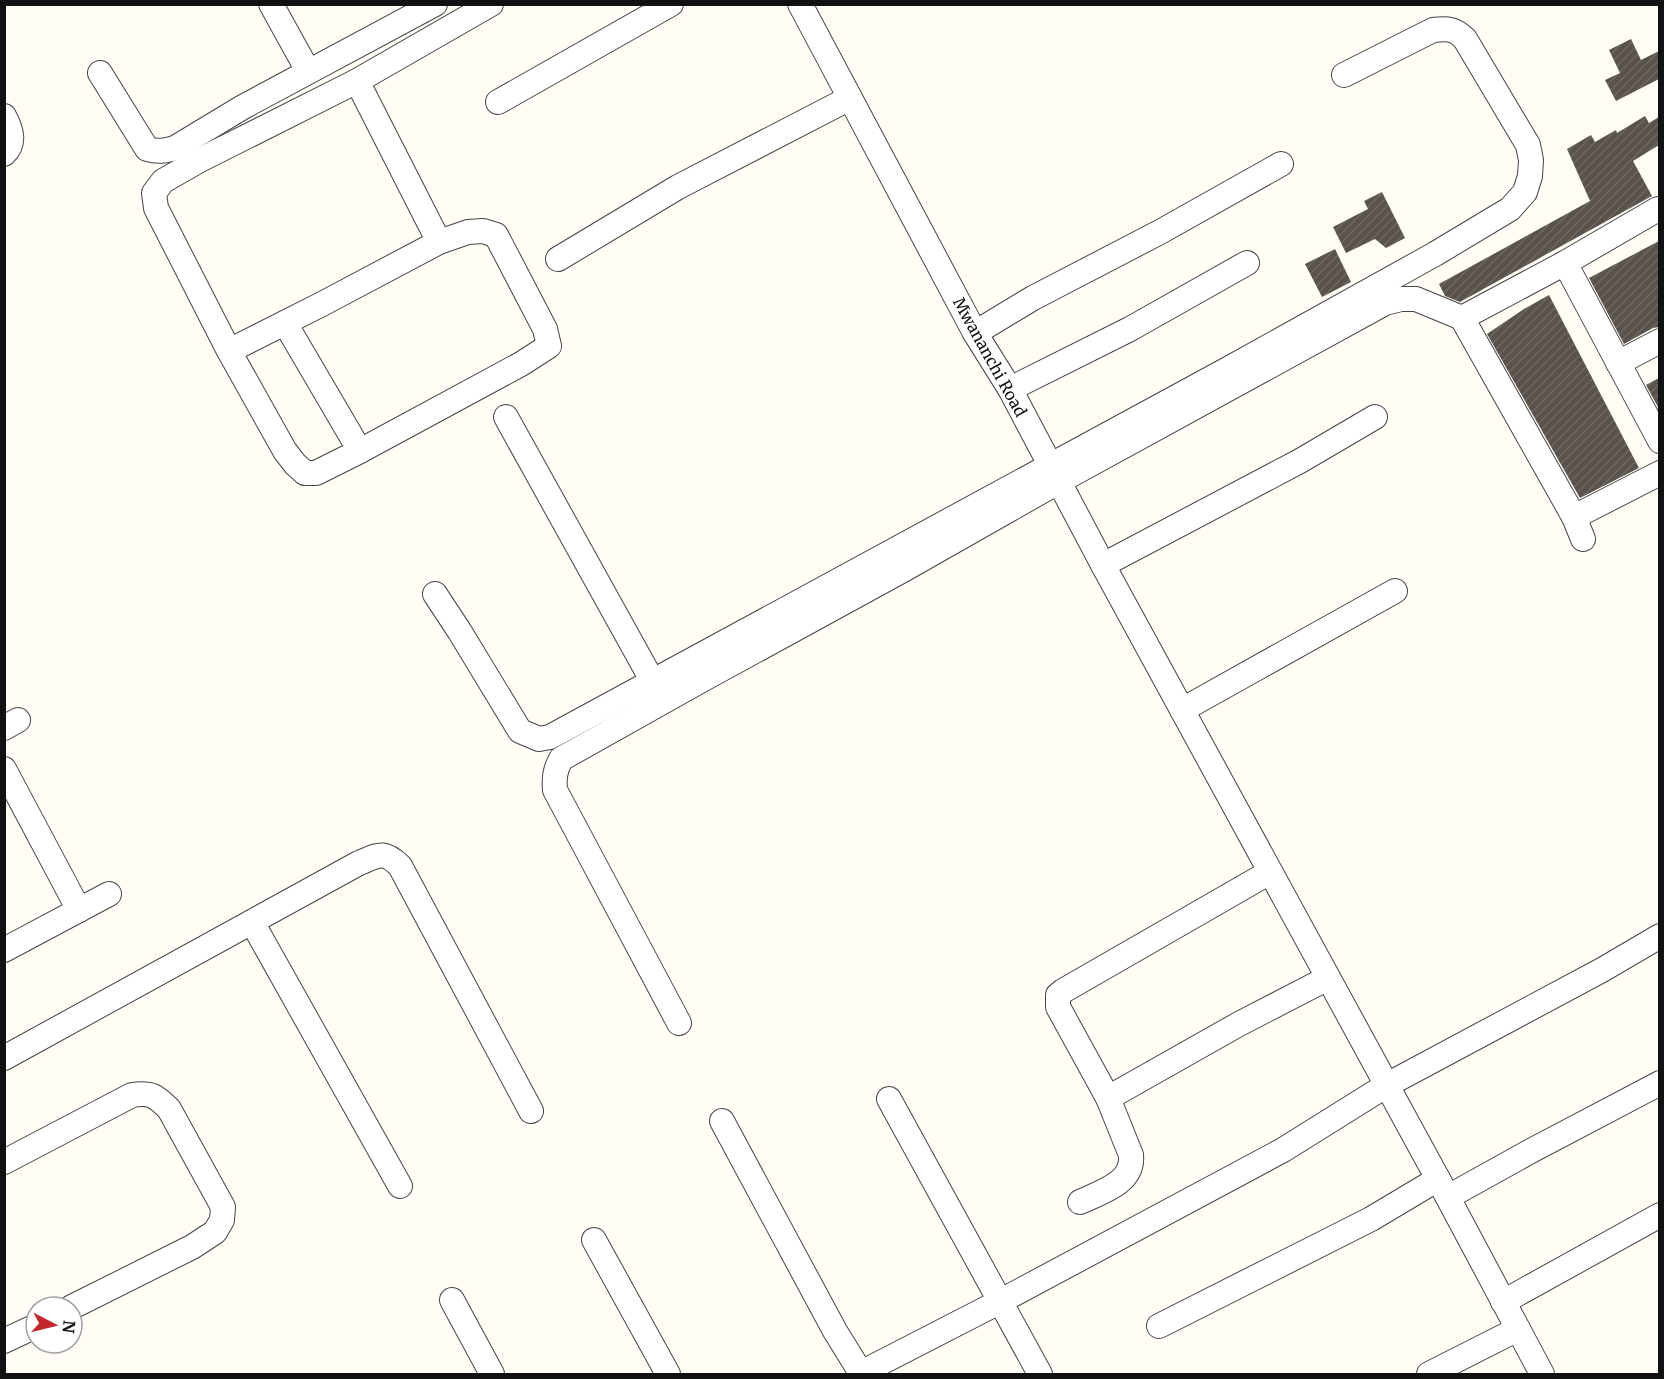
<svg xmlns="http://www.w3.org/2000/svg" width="1664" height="1379" viewBox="0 0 1664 1379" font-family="Merriweather,serif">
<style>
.building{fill:url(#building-hatch)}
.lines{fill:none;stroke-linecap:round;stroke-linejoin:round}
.minor-casing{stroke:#444;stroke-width:26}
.minor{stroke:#fff;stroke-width:24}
.labels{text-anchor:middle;stroke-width:6;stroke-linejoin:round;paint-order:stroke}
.street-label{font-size:16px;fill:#111;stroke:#fff}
</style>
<defs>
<pattern id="building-hatch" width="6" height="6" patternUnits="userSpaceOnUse" patternTransform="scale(1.5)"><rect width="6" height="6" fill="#5a524d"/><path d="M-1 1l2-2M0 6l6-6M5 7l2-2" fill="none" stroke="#6d6662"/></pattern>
</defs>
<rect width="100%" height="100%" fill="#fffdf5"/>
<g class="building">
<path d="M1631 39 1641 60 1659 51V79L1616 101 1605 80 1620 73 1609 50Z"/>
<path d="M1645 116 1649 123 1659 117V145L1633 161 1652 196 1460 302 1445 296 1439 284 1590 201 1567 149 1591 135 1595 142 1616 130 1617 133Z"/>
<path d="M1382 192 1405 238 1386 248 1375 239 1346 253 1333 227 1368 209 1364 201Z"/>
<path d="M1659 241V327L1653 328 1624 344 1589 278Z"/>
<path d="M1335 249 1351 282 1322 297 1305 264Z"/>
<path d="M1549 295 1639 468 1580 498 1487 334 1524 309Z"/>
<path d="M1659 378V406L1658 407 1646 385Z"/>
</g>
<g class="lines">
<defs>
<g id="minor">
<path d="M271 4 308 71"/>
<path d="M800 4 975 333 1010 389 1103 565 1438 1179 1542 1374"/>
<path d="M100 73 147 149C158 152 165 151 175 148L243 107 435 4"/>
<path d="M357 81 439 242"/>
<path d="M498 102 671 4"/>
<path d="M4 116C11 129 16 143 4 154"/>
<path d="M558 259 678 187 850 98"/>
<path d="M1565 263 1660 441"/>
<path d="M1462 318 1574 517 1583 539"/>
<path d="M285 323 360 451"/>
<path d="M975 333 1033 298 1160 232 1281 164"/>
<path d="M229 351 322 304 439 242 468 232 483 231 496 235 545 329 549 346 521 364 360 451 316 473H305L295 464 285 451 229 351 156 208 154 193 163 181 200 160 357 81 491 4"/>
<path d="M1618 363 1660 341"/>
<path d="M1010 389 1130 329 1247 263"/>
<path d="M506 417 653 682"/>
<path d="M1574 517 1660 473"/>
<path d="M1103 565 1300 461 1375 417"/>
<path d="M435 594 460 632 520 731 539 739 550 737 1228 369 1435 254 1510 209 1525 192 1530 176 1531 160 1528 145 1465 39C1455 29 1448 28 1433 30L1344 75"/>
<path d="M1182 710 1395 591"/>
<path d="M4 728 18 720"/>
<path d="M4 769 79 910"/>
<path d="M252 922 400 1186"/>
<path d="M4 950 109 894"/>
<path d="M679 1023 555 790C554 778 555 770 561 759L700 681 903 570 1058 482 1385 303 1401 299H1416L1462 318 1565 263 1658 209"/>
<path d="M4 1058 359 863C379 855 383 850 400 866L531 1111"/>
<path d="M1108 1098 1239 1024 1328 978"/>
<path d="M889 1099 1040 1374"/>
<path d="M722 1121 835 1331 861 1373"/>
<path d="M4 1162 132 1095C151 1092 156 1096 169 1109L223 1207 222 1220 215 1232 192 1247 72 1307"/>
<path d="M1448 1197 1529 1152 1660 1083"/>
<path d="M1080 1202C1101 1192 1134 1183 1131 1155L1108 1098 1058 1007V995L1063 991 1270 872"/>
<path d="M594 1240 668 1374"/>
<path d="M452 1300 492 1374"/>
<path d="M1503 1302 1660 1215"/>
<path d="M1159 1326 1371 1219 1438 1179"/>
<path d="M4 1341 36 1326"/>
<path d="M862 1374 861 1373 1001 1301 1283 1150 1387 1085 1602 970 1660 936"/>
<path d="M1429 1374 1518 1329"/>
</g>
</defs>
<use href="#minor" class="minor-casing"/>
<use href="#minor" class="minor"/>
</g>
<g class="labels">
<g class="street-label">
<text transform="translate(990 357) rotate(61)" y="6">Mwananchi Road</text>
</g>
</g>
<rect width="1664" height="1379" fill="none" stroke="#111111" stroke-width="12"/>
<g transform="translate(54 1325) rotate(97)"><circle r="28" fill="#ffffff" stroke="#a0a0a0" stroke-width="1.5"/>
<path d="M0-4.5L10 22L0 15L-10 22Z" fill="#c4262e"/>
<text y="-9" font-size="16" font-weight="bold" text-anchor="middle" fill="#111111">N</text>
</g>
</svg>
